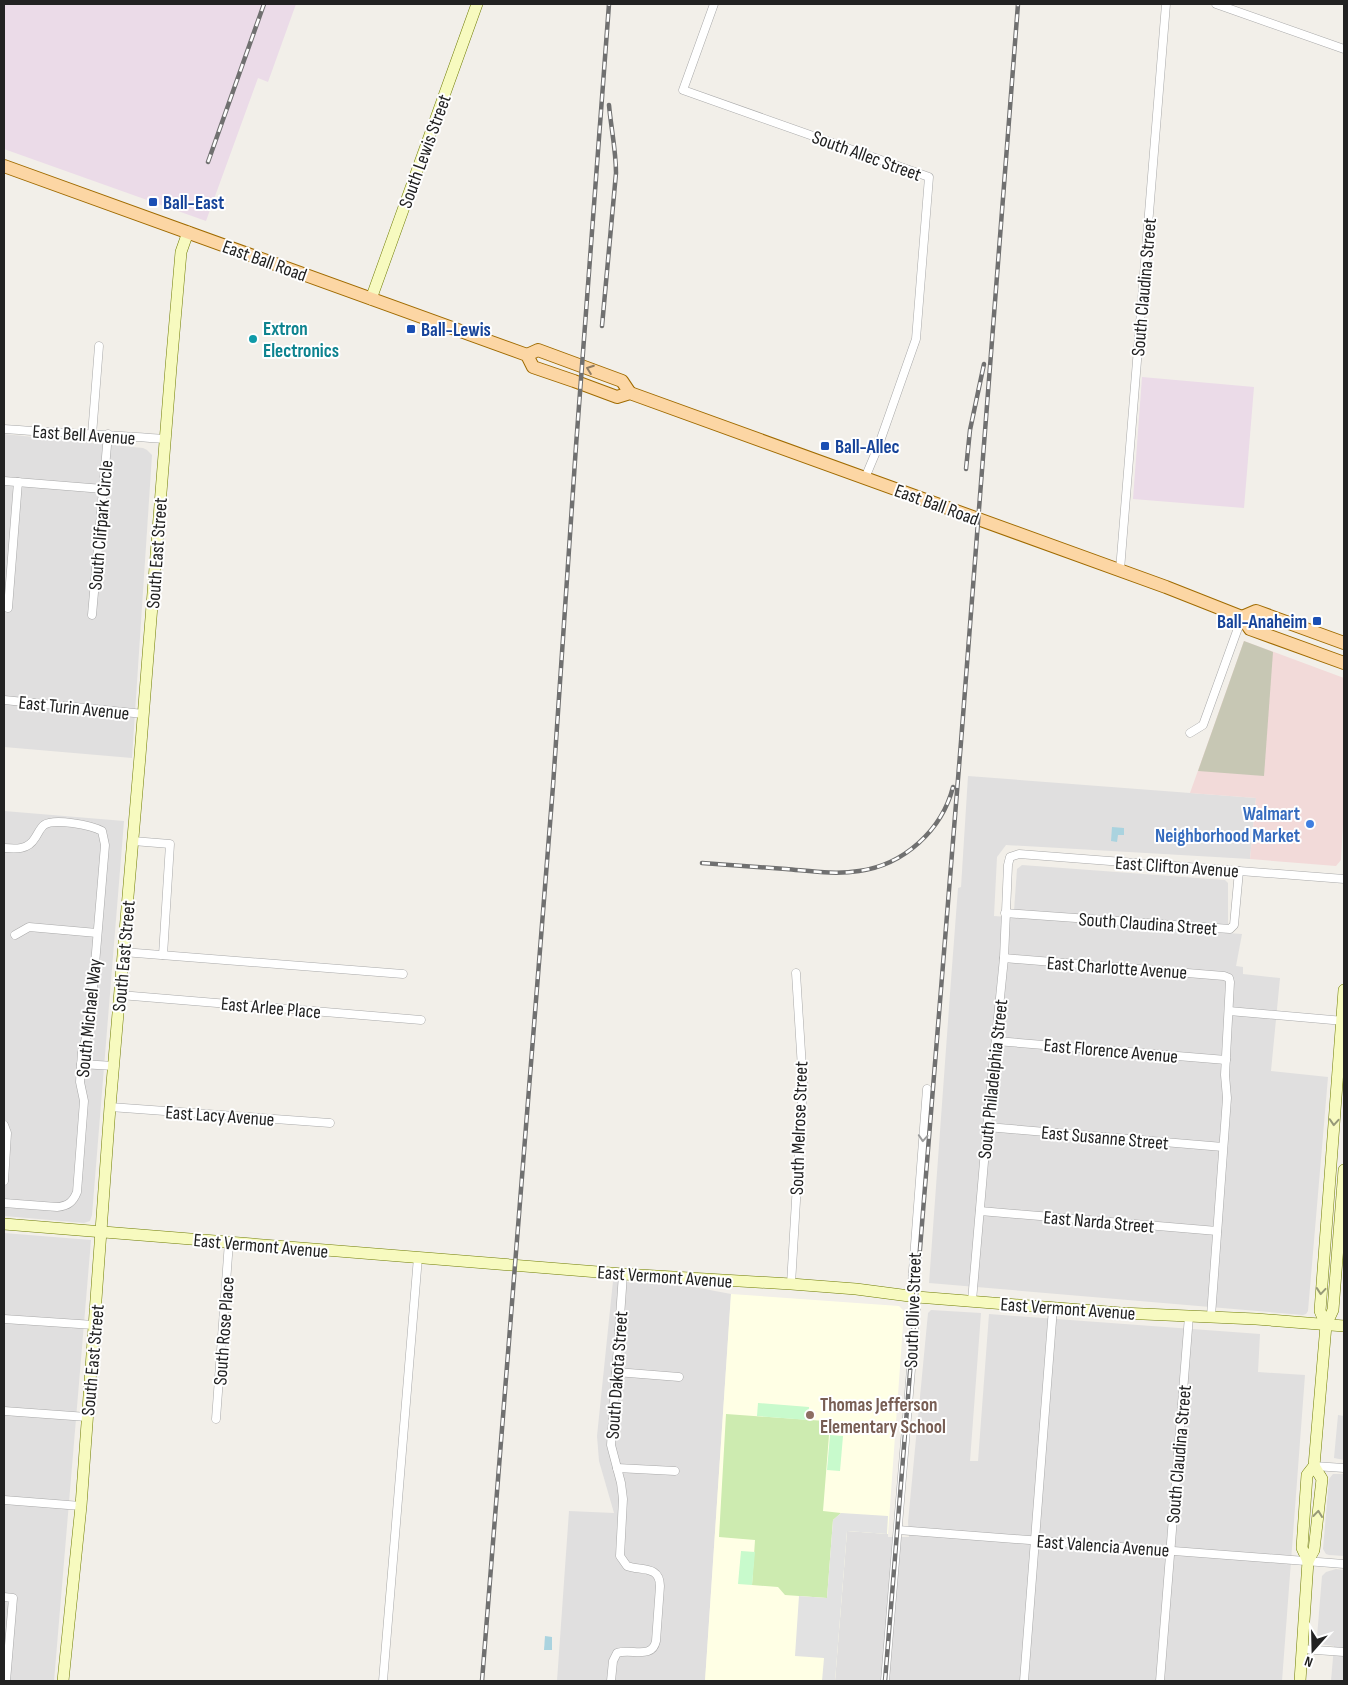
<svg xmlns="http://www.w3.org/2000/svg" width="1348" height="1685" viewBox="0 0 1348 1685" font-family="'Sofia Sans Condensed',sans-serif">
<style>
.residential{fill:#e0dfdf}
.commercial{fill:#f2dad9}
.industrial{fill:#ebdbe8}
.education{fill:#ffffe5}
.construction{fill:#c7c7b4}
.grass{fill:#cdebb0}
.park{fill:#c8facc}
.parking{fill:#e2e2e2}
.water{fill:#aad3df}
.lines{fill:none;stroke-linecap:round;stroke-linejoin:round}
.street-casing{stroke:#a9a9a9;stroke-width:9}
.secondary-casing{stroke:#707d05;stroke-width:12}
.primary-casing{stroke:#a06b00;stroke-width:14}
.street{stroke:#fff;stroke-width:8}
.secondary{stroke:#f7fabf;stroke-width:11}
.primary{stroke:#fcd6a4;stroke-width:12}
.rail-casing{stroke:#707070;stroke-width:4.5}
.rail{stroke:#fff;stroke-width:2.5;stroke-dasharray:8;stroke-linecap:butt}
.oneway{stroke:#8f7c63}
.oneway2{stroke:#979978}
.oneway3{stroke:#9c9c9c}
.transit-dot{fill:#1a4fb4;stroke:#fff;stroke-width:2}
.culture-dot{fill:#0f9aa8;stroke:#fff;stroke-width:2}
.shop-dot{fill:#3f7fe0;stroke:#fff;stroke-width:2}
.education-dot{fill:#8d6e63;stroke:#fff;stroke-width:2}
.labels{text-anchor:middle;stroke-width:4;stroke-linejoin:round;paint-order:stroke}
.street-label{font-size:19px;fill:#222;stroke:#fff}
.transit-label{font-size:19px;font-weight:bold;fill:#164399;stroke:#fff;text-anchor:start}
.culture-label{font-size:19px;font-weight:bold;fill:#0d838f;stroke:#fff;text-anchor:start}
.shop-label{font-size:19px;font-weight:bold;fill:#366cbe;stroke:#fff;text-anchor:end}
.education-label{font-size:19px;font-weight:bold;fill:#785e54;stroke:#fff;text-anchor:start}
</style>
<rect width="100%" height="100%" fill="#f2efe9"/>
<g class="residential">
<path d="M4 434 143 448 147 450 152 455 132 758 4 747Z"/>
<path d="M968 776 1256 798 1250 859 1006 845 997 857 994 916 1242 934 1236 966 1243 967V974L1280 978 1271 1071 1328 1077 1308 1311 1306 1314 1303 1315 929 1283 951 980 958 888 961 887Z"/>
<path d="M4 811 124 821 92 1215 90 1221 84 1223 4 1216Z"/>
<path d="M1022 865 1225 880 1228 883V926L1014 911 1017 869Z"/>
<path d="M4 1233 91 1240 54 1681H4Z"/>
<path d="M613 1281 694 1287 731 1294 705 1681H557L569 1511 614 1513 599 1461 597 1436Z"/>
<path d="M931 1310 981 1313 970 1461H978L989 1314 1260 1334 1258 1372 1305 1375 1282 1681H835L847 1531 888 1534V1537H909L908 1522 928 1313Z"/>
<path d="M1338 1415 1344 1416V1460L1334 1458Z"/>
<path d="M1333 1474H1344V1556L1329 1555 1326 1554 1323 1549 1329 1479Z"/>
<path d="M1336 1569 1344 1570V1681H1331L1334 1646 1320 1644 1317 1637 1322 1576 1326 1572Z"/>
</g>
<path class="commercial" d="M1244 641 1344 678V806L1341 860 1336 866 1250 859 1256 798 1190 793Z"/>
<g class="industrial">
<path d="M4 4H296L268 82 258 78 206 221 4 149Z"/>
<path d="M1142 377 1254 387 1244 508 1133 499Z"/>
</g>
<path class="education" d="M731 1294 899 1306 904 1311 888 1534 847 1531 835 1681H705Z"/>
<path class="construction" d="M1244 641 1273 652 1264 776 1198 771Z"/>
<path class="grass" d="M726 1414 825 1421 824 1434 829 1435 823 1511 841 1513 833 1520 827 1598 785 1595 778 1587 752 1585 755 1540 719 1537Z"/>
<g class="park">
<path d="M758 1403 809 1407 808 1420 757 1416Z"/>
<path d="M830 1435 843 1436 840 1471 827 1470Z"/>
<path d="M741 1551 755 1552 752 1585 738 1584Z"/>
</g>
<path class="parking" d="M841 1513 888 1516 887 1534 847 1531 835 1681H822L824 1658 795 1656 799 1596 827 1598 833 1520Z"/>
<g class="water">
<path d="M1112 827 1124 828V835H1118L1117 842 1111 841Z"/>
<path d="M545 1636 552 1637V1650H544Z"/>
</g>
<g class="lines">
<defs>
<g id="street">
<path d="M714 4 683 90 929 177 916 339 878 447 865 478"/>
<path d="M1216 4 1344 49"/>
<path d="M4 429C57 433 111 435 165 439"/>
<path d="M92 435 99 346"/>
<path d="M4 481 103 489"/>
<path d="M1120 570 1166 4"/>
<path d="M8 608 18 482"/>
<path d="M92 615 108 434"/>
<path d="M4 700 144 714"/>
<path d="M1190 733 1203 725 1242 617"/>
<path d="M133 841 170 844 163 955"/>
<path d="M4 848C16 849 28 850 35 838 38 834 40 828 44 825 54 818 91 825 102 831L105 845 90 1024 82 1052 80 1082 84 1101 77 1192C73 1202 68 1206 57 1207L4 1203"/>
<path d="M1005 913 1230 929 1234 925 1239 871"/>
<path d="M15 935 29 927 97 933"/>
<path d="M123 952 403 974"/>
<path d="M1004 958 1224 976 1229 978 1230 982 1225 1075 1227 1098 1211 1316"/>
<path d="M120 995 421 1020"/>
<path d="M1229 1011 1344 1021"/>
<path d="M996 1041 1226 1060"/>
<path d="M81 1064 114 1066"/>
<path d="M110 1107 330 1123"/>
<path d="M4 1125 7 1133 4 1181"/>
<path d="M987 1127 1223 1147"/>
<path d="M980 1211 1217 1231"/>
<path d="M791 1284 803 1084 796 973"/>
<path d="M972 1301 987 1127 1004 958 1008 865 1010 857 1019 854 1344 879"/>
<path d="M4 1319 94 1325"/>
<path d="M616 1372 679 1377"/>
<path d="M4 1411 87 1417"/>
<path d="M216 1419 229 1242"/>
<path d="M1314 1466 1344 1468"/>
<path d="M617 1468 675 1471"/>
<path d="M4 1500 81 1506"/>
<path d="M898 1530 1344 1564"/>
<path d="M4 1597 13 1598 6 1681"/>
<path d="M1302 1649 1344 1652"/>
<path d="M383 1681 418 1257"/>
<path d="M611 1681 613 1661 617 1653C631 1648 652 1660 656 1641L660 1586C660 1565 640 1571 627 1566L620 1556 623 1499 621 1483 611 1445 623 1274"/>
<path d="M885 1681 917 1297 912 1284 927 1089"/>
<path d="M1024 1681 1053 1308"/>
<path d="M1160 1681 1189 1316"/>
</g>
<g id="secondary">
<path d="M371 299 477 4"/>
<path d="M4 1224 623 1274 791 1284 856 1289 917 1297 1121 1313 1256 1319 1344 1326"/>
<path d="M1326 1325 1320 1311 1344 990"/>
<path d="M1308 1561 1302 1548 1307 1475 1314 1466 1326 1325 1333 1310 1344 1170"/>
<path d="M63 1681 81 1506 110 1107 140 756 171 367 181 252 188 232"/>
<path d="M1300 1681 1308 1561 1314 1550 1322 1479 1314 1466"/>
</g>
<g id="primary">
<path d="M4 166 527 355 533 367 574 381 617 397 630 393 1166 587 1242 617 1250 629 1344 663"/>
<path d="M527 355 538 350 622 381 630 393"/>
<path d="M1242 617 1256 611 1344 643"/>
</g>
</defs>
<use href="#street" class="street-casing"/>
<use href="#secondary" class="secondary-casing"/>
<use href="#primary" class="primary-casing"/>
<use href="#street" class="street"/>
<use href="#secondary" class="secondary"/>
<use href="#primary" class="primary"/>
<defs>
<g id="rail">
<path d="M208 162 264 4"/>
<path d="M602 326 616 173C616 150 611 128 609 105"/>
<path d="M966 469 970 430 984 364"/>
<path d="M702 863C730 865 758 867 786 869 810 871 835 875 859 871 904 865 942 830 953 787"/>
<path d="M482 1681 553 786 576 446 609 4"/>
<path d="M885 1681 961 742 1018 4"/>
</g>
</defs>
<use href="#rail" class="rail-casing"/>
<use href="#rail" class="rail"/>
</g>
<defs><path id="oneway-chevron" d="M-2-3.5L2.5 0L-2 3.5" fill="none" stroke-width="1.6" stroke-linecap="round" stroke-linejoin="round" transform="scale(1.25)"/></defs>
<use class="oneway" href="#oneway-chevron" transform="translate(590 369) rotate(-160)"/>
<g class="oneway2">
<use href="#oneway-chevron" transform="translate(1334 1122) rotate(94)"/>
<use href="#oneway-chevron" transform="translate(1321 1291) rotate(95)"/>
<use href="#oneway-chevron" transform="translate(1318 1514) rotate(-84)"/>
</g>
<use class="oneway3" href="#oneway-chevron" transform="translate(923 1138) rotate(94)"/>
<g class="transit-dot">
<rect x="148" y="197" width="10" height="10" rx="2.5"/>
<rect x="406" y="324" width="10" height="10" rx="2.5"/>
<rect x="820" y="441" width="10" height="10" rx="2.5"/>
<rect x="1312" y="616" width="10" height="10" rx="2.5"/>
</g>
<circle class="culture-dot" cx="253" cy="339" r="5"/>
<circle class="shop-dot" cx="1310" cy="824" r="5"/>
<circle class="education-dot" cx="810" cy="1415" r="5"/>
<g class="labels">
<g class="street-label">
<text transform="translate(424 151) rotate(-70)" y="7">South Lewis Street</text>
<text transform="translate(867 155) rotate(20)" y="7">South Allec Street</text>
<text transform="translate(265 260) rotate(20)" y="7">East Ball Road</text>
<text transform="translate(1143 287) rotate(-85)" y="7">South Claudina Street</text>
<text transform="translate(84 434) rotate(4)" y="7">East Bell Avenue</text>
<text transform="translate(937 504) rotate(20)" y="7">East Ball Road</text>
<text transform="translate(100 525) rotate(-85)" y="7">South Clifpark Circle</text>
<text transform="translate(156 553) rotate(-86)" y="7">South East Street</text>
<text transform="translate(74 707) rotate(6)" y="7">East Turin Avenue</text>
<text transform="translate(1177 866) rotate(4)" y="7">East Clifton Avenue</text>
<text transform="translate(1148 923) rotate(4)" y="7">South Claudina Street</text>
<text transform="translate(123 956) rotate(-85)" y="7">South East Street</text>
<text transform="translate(1117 967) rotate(4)" y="7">East Charlotte Avenue</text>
<text transform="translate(271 1007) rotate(5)" y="7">East Arlee Place</text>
<text transform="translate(88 1018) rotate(-84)" y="7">South Michael Way</text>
<text transform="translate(1111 1050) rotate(5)" y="7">East Florence Avenue</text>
<text transform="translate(992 1079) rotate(-84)" y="7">South Philadelphia Street</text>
<text transform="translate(220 1115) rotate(4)" y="7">East Lacy Avenue</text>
<text transform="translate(798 1128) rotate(-88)" y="7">South Melrose Street</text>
<text transform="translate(1105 1137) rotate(5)" y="7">East Susanne Street</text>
<text transform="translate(1099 1221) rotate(5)" y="7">East Narda Street</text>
<text transform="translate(261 1245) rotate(5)" y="7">East Vermont Avenue</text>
<text transform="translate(665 1276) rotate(4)" y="7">East Vermont Avenue</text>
<text transform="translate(1068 1308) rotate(4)" y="7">East Vermont Avenue</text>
<text transform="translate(912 1310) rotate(-88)" y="7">South Olive Street</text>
<text transform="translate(223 1331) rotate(-86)" y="7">South Rose Place</text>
<text transform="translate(92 1360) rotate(-85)" y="7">South East Street</text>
<text transform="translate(616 1375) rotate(-86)" y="7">South Dakota Street</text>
<text transform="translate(1178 1454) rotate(-85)" y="7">South Claudina Street</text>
<text transform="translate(1103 1545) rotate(4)" y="7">East Valencia Avenue</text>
</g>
<g class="transit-label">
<text x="163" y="209">Ball-East</text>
<text x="421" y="336">Ball-Lewis</text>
<text x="835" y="453">Ball-Allec</text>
<text x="1307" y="628" text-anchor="end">Ball-Anaheim</text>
</g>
<g class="culture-label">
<text x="263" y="335">Extron<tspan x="263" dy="22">Electronics</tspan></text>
</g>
<g class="shop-label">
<text x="1300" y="820">Walmart<tspan x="1300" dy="22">Neighborhood Market</tspan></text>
</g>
<g class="education-label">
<text x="820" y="1411">Thomas Jefferson<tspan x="820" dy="22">Elementary School</tspan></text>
</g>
</g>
<rect width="1348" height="1685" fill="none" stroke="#222222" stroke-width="10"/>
<g transform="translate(1313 1650) rotate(200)" stroke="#ffffff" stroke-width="4" paint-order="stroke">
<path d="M0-4L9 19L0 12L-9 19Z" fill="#222222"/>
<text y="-8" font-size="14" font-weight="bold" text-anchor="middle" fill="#222222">N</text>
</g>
</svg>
